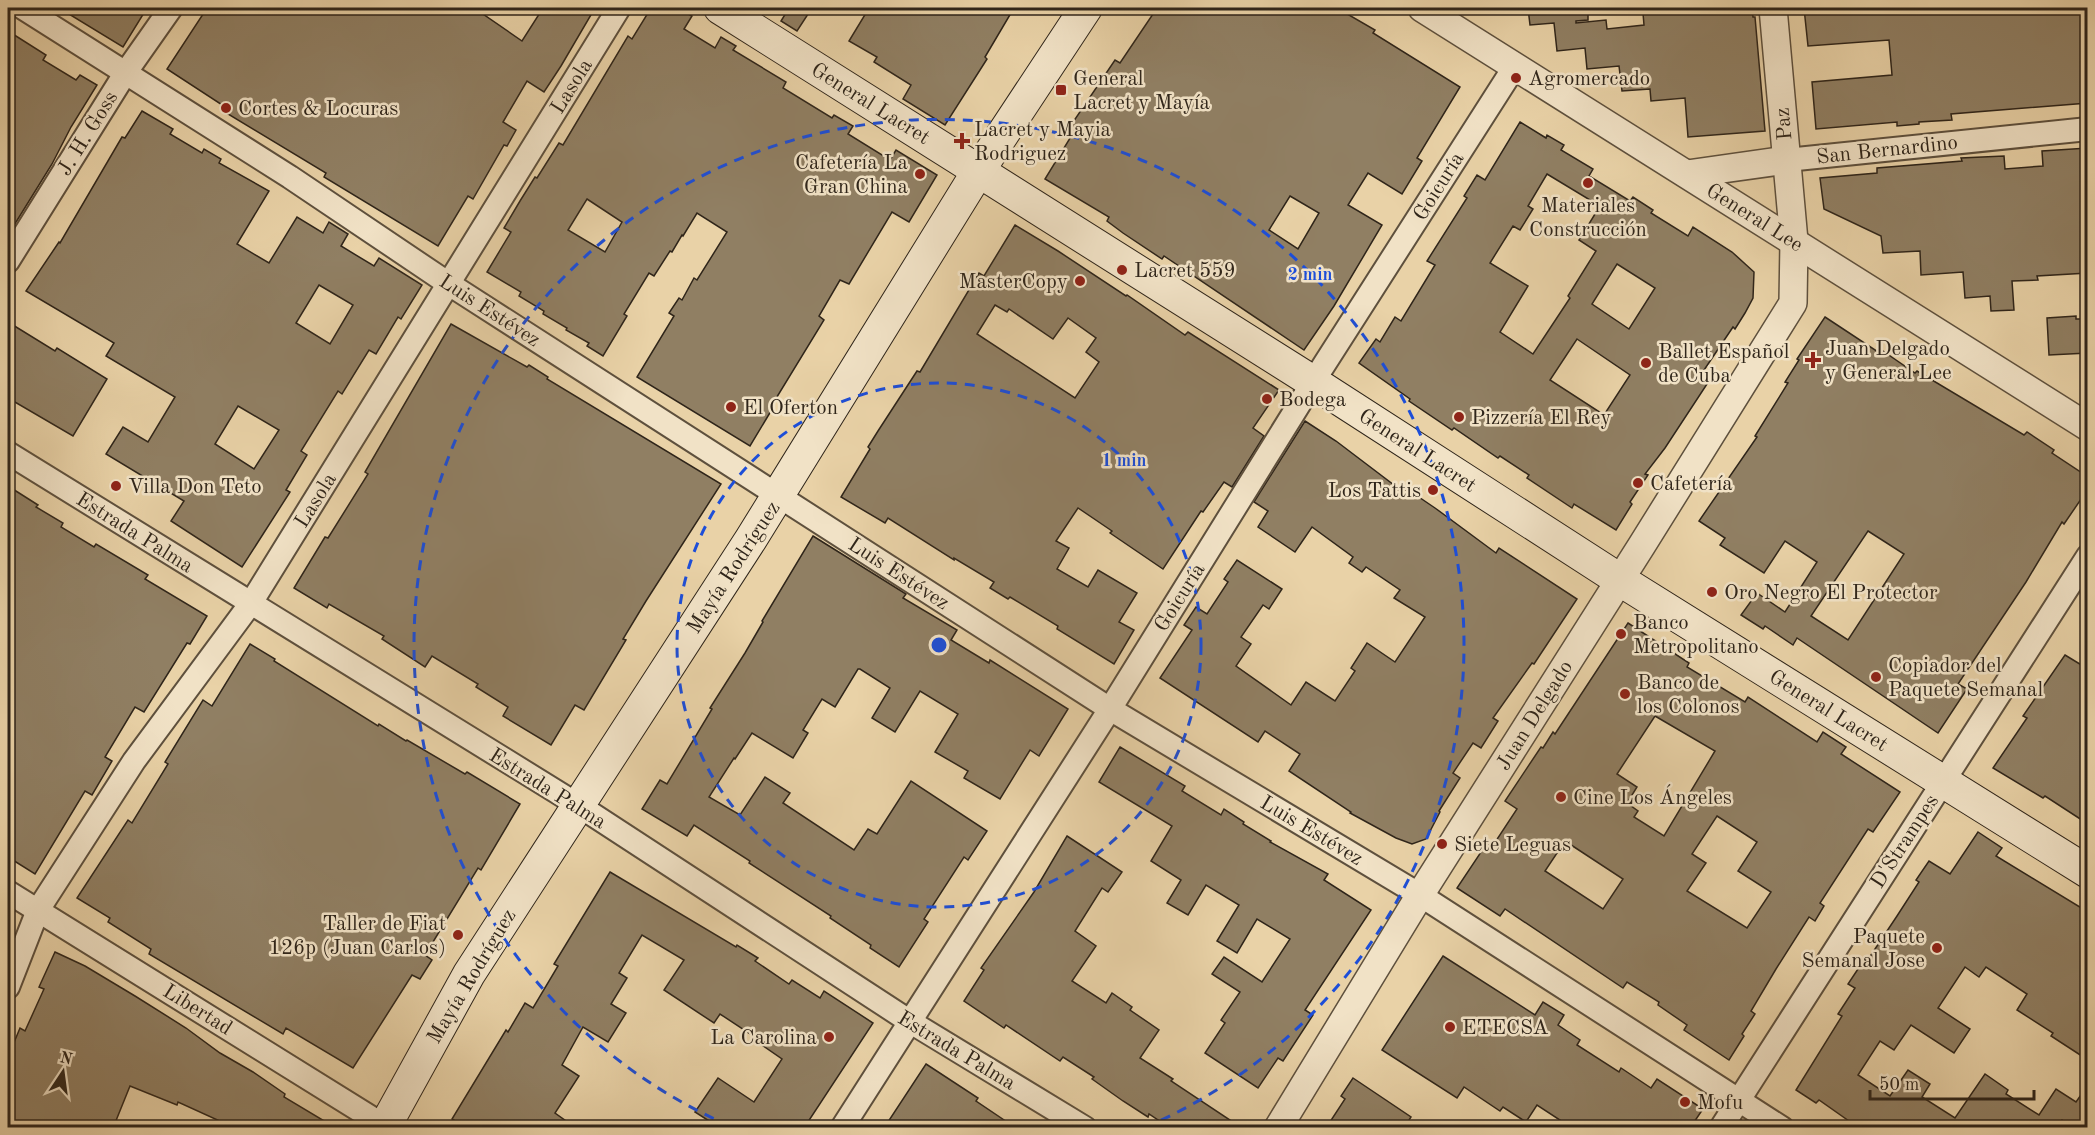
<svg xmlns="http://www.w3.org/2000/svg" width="2095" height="1135" viewBox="0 0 2095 1135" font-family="'Old Standard TT',serif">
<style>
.building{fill:#907f63;stroke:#2f251a;stroke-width:1.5;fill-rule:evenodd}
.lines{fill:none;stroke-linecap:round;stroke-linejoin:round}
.minor-casing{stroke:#5e503d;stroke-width:26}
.tertiary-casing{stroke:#5e503d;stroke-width:30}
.secondary-casing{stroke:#2f251a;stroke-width:34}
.minor{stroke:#f1e2c6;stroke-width:22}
.tertiary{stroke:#f1e2c6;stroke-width:27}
.secondary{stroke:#f1e2c6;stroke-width:32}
.ring{fill:none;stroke:#1d4ed8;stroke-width:3;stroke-dasharray:10 8}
.poi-dot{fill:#8f2418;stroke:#f1e2c6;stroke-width:2}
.labels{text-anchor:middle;stroke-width:5;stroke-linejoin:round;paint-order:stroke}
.poi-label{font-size:21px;fill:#2f251a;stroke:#f1e2c6;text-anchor:start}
.street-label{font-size:21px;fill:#2f251a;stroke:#f1e2c6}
.centre{fill:#1d4ed8;stroke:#f1e2c6;stroke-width:3}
.ring-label{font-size:18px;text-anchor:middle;font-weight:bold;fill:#1d4ed8;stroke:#f1e2c6;stroke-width:5;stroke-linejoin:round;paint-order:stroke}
</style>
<rect width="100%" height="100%" fill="#e9d2a7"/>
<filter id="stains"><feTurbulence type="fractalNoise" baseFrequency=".00333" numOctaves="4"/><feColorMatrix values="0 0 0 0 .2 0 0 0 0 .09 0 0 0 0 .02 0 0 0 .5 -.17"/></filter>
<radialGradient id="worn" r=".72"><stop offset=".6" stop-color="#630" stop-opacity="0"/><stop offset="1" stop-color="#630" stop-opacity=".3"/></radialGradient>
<g class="building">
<path d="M59 8H147L123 47Z"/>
<path d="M207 8H487L483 14 522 41 543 8H595L561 66 544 92 527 81 503 122 516 130 507 146 504 145 473 199 468 196 438 246 324 177 326 173 228 114 230 110 167 69Z"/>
<path d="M651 8H677L692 16 684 29 715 48 721 37 736 46 733 50 786 82 783 88 832 118 834 115 853 126 848 134 890 160 896 150 937 175 909 222 892 212 849 284 840 280 819 316 824 320 772 405 774 406 750 446 637 377 674 316 669 313 679 298 682 300 694 278 697 280 727 232 697 213 683 236 682 235 672 252 670 251 654 276 649 273 624 314 627 316 603 356 587 346 589 343 566 330 567 328 543 314 544 311 519 296 521 292 487 272 511 232 504 228 520 201 535 177 537 178 559 143 563 145 628 36 632 39ZM587 199 622 222 605 252 568 230Z"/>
<path d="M789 8H812L797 31 781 21Z"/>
<path d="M869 8H1014L985 57 987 59 945 125 903 99 911 85 874 62 877 57 849 41Z"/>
<path d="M1157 8H1337L1375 30 1373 33 1460 87 1417 158 1422 161 1402 194 1368 173 1348 205 1382 225 1334 306 1304 350 1164 256 1162 259 1123 233 1107 221 1109 217 1045 179 1072 135 1067 131 1115 60 1120 63ZM1290 196 1319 213 1298 249 1269 230Z"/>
<path d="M1528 8H1588V20L1576 21V23L1606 20 1607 29 1644 25 1643 13 1677 10V8H1752L1753 17H1755L1765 131 1688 137 1685 98 1651 101 1650 89 1622 91 1619 66 1587 69 1585 48 1557 51 1554 23 1530 25Z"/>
<path d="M1804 8H1976V11L2015 8H2088V103L1951 114 1952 120 1919 122V124L1897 126V122L1816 129 1812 82 1892 75 1889 40 1808 46Z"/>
<path d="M8 31 46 55 43 60 76 80 80 75 97 85 71 127 52 164 8 235Z"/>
<path d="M142 111 173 129 170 134 202 153 204 149 221 159 219 163 269 191 237 244 269 263 297 217 323 233 329 222 348 234 341 246 374 266 379 258 422 285 401 319 398 317 376 354 369 350 342 394 338 391 301 451 307 455 286 490 290 492 242 567 171 521 184 501 106 454 123 427 148 442 175 397 106 356 114 343 26 291 59 242 60 243 122 137 125 138ZM319 285 353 305 330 344 296 323ZM238 406 279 430 254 469 215 444Z"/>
<path d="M1520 122 1546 138 1547 135 1564 145 1561 150 1593 169 1589 176 1630 201 1633 197 1653 210 1651 213 1688 236 1693 227 1732 252 1754 272 1753 298 1745 313 1735 329 1733 327 1700 376 1709 381 1665 448 1645 474 1648 475 1630 502 1632 504 1616 530 1574 504 1572 508 1527 478 1529 475 1500 456 1498 458 1454 428 1452 430 1409 401 1410 399 1359 363 1376 339 1380 342 1395 317 1401 321 1435 265 1427 261 1467 198 1464 196 1477 175 1485 180ZM1547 174 1600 206 1579 240 1596 251 1568 296 1570 298 1533 354 1500 332 1528 286 1490 263 1513 226 1520 230 1533 209 1528 206ZM1617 264 1655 288 1629 329 1592 304ZM1577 339 1630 375 1604 415 1550 380Z"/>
<path d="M2088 148V273L2037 276 2038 280 2012 281 2014 310 1991 311 1990 296 1965 298 1963 272 1921 275 1920 251 1883 253 1881 236 1824 209 1820 178 1877 173V168L1962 161 1961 158 2004 156 2005 169 2043 166 2042 151Z"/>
<path d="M1015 225 1058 251 1126 296 1127 295 1185 335 1188 332 1279 390 1253 428 1264 436 1232 487 1224 482 1203 512 1201 511 1163 569 1110 533 1112 531 1078 508 1056 541 1069 548 1057 569 1088 587 1098 570 1137 593 1119 622 1134 630 1114 664 1057 629 1058 626 1010 597 1008 599 990 588 994 582 954 558V560L888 518 885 523 841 497 870 449 868 447 878 431 917 371 920 372 979 273 984 276ZM995 305 1007 312 1009 309 1053 339 1068 318 1096 338 1086 352 1099 362 1075 398 977 334Z"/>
<path d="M2076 316V319H2088V353L2049 355 2047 318Z"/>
<path d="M1825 317 1878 352 1880 349 1915 373 1917 371 2024 435 2027 432 2054 450 2052 453 2088 477V489L2064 524 2062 522 2026 582 1958 684 1967 689 1938 733 1797 638 1793 645 1765 626 1763 629 1741 615 1757 593 1785 612 1817 562 1785 541 1764 573 1720 545 1725 538 1699 521 1757 437 1755 436 1788 383 1785 382 1799 360 1797 359ZM1868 531 1904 554 1848 640 1811 616Z"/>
<path d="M8 322 55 351 57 348 107 379 73 436 8 398Z"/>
<path d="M451 324 527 367 529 365 548 377 547 379 721 484 646 601 623 639 626 640 584 710 575 705 551 745 503 716 508 707 476 687 478 684 432 656 425 667 382 639 384 636 329 604 327 608 294 588 325 537 328 538 368 474 365 472Z"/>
<path d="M1305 421 1336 441 1398 488 1401 485 1435 508 1496 553 1499 548 1577 599 1534 664 1532 663 1493 718 1498 721 1481 748 1473 743 1453 773 1460 778 1439 811 1440 812 1426 839 1412 844 1396 838 1350 813 1351 812 1289 771 1300 754 1265 731 1258 742 1160 678 1192 630 1184 625 1196 607 1207 614 1228 582 1224 579 1237 560 1282 589 1269 609 1263 605 1241 637 1251 644 1236 666 1291 705 1306 682 1335 701 1355 671 1351 668 1367 643 1395 662 1425 617 1394 598 1400 590 1366 567 1362 572 1349 563 1353 557 1312 527 1295 552 1258 527 1268 511 1254 502Z"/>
<path d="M8 486 38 505 36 507 63 523 61 527 94 547 96 544 148 575 145 579 207 616 190 644 187 643 144 712 135 707 105 757 112 761 92 795 85 791 35 874 8 857Z"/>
<path d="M813 536 906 594 903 598 957 630 951 640 989 663 990 660 1068 709 1039 756 1030 750 1000 799 964 778 968 771 935 752 958 714 920 691 895 732 872 718 890 688 860 669H858L835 707 822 699 803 730 808 733 793 758 752 733 735 759 734 758 709 797 740 815 765 777 790 793 783 803 854 850 868 829 877 834 911 781 987 831 968 860 964 857 924 919 928 922 899 967 870 948 871 945 830 918 831 916 749 863 750 861 694 825 687 836 642 809 660 780 667 784 712 709 710 708 745 653 763 622 762 621Z"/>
<path d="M1628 623 1689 663 1687 667 1745 702 1748 697 1817 742 1823 732 1846 747 1841 754 1900 792 1873 832 1868 829 1820 903 1824 906 1815 921 1809 917 1776 969 1751 1011 1755 1014 1742 1034 1744 1036 1729 1060 1684 1030 1687 1025 1658 1005 1659 1002 1627 982 1623 988 1505 909 1500 916 1457 888 1487 843 1492 847 1517 809 1505 801 1541 747 1543 748 1553 732 1555 734ZM1655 716 1715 751 1664 836 1634 817 1638 811 1627 803 1637 787 1617 774ZM1717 816 1757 842 1738 871 1771 892 1747 928 1687 891 1706 863 1692 854ZM1565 841 1623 879 1603 909 1545 871Z"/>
<path d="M250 644 275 659 274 661 378 726 379 724 406 741 407 740 465 774 467 772 520 804 481 870 478 868 425 955 432 960 420 979 412 975 353 1068 286 1028 283 1034 149 954 151 949 108 922 110 918 77 898 128 820 132 823 168 764 165 762 203 700 212 706Z"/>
<path d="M2065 655 2088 669V824L2045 796 2043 798 1993 768 2027 718 2023 716Z"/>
<path d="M1120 747 1185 786 1182 791 1221 815 1224 809 1244 822 1243 824 1271 841 1270 842 1328 874 1324 880 1371 910 1305 1010 1313 1015 1283 1061 1278 1058 1258 1088 1205 1053 1225 1023 1221 1020 1240 992 1212 974 1224 957 1262 982 1290 939 1257 919 1237 953 1217 941 1239 905 1206 885 1188 915 1167 903 1181 880 1151 861 1172 826 1099 782Z"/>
<path d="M1978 832 2002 848 1996 856 2088 912V1060L2051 1036 2053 1033 2017 1010 2027 994 1986 967 1979 977 1965 967 1938 1008 1970 1029 1954 1053 1911 1025 1894 1050 1880 1041 1858 1075 1890 1096 1908 1070 1930 1084 1922 1097 1955 1118 1985 1074 2008 1090 2006 1094 2039 1115 2056 1089 2076 1102 2088 1085V1128H2074L2062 1120 2058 1128H1859L1819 1100 1816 1103 1796 1090 1842 1016 1838 1014 1855 988 1848 984 1864 960 1867 961 1897 916 1919 882 1916 880 1929 861 1950 874Z"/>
<path d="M1067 836 1122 872 1108 892 1102 888 1075 931 1096 946 1072 981 1106 1003 1112 993 1132 1007 1130 1010 1159 1030 1140 1058 1173 1079 1171 1081 1242 1128H1170L1149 1114 1148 1117 1123 1101 1092 1079 1094 1077 1063 1057 1060 1061 1006 1025 1004 1028 964 1001 984 970 981 968 1034 892Z"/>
<path d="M610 872 736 947 737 945 758 958 755 961 789 984 792 980 820 998 824 991 873 1023 804 1128H720L695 1112 718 1078 754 1102 782 1059 753 1039 755 1037 720 1014 714 1023 664 990 684 960 642 935 619 973 627 978 611 1004 626 1013 608 1042 583 1027 562 1065 579 1076 555 1113 576 1128H467L452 1119 506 1030 508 1032 525 1003 533 1008 558 966 554 964Z"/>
<path d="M55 952 85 966 135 996 186 1028 220 1053 253 1072 285 1094 284 1097 336 1128H235L178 1102 177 1105 130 1086 113 1128H8V1057L20 1028 25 1031 44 989 39 987Z"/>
<path d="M1443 956 1535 1015 1543 1002 1564 1015 1558 1025 1580 1040 1577 1045 1619 1072 1621 1068 1651 1088 1657 1079 1703 1109 1690 1128H1572L1537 1105 1526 1122 1503 1107 1500 1111 1464 1087 1457 1098 1382 1050Z"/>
<path d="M926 1064 978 1098 976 1101 1016 1128H884Z"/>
<path d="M1353 1078 1411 1117 1404 1128H1326L1345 1099 1341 1096Z"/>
</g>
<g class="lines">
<defs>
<g id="minor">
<path d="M23 8 290 177 449 284 1110 709 1420 895 1782 1128"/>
<path d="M1787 160 2088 129"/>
<path d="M8 261 126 72 171 8"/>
<path d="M8 453 578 805 909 1021 1085 1128"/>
<path d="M8 892 388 1128"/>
<path d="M8 987 38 910 134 761 251 603 619 8"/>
<path d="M842 1128 1110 709 1313 382 1515 66"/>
<path d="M1721 1128 2088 556"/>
</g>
<g id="tertiary">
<path d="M1422 8 2088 427"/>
<path d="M1687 174 1787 160"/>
<path d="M1278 1128 1420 895 1642 545 1793 303 1794 241 1773 8"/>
</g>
<g id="secondary">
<path d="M720 8 1313 382 1620 580 2088 872"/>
<path d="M384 1128 469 974 751 539 979 170 1086 8"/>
</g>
</defs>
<use href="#minor" class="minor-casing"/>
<use href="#tertiary" class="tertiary-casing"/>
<use href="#secondary" class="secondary-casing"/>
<use href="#minor" class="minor"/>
<use href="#tertiary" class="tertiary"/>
<use href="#secondary" class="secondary"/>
</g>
<g class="ring">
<circle cx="939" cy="645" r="262"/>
<path d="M730 1126A525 525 0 1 1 1148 1126"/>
</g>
<g class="poi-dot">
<circle cx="1516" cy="78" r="6"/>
<rect x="1055" y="84" width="12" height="12" rx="3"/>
<circle cx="226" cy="108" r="6"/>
<path d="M959 132h6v6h6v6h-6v6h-6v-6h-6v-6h6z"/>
<circle cx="920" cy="174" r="6"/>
<circle cx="1588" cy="183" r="6"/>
<circle cx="1122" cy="270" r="6"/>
<circle cx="1080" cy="281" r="6"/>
<path d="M1810 351h6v6h6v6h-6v6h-6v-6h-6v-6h6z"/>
<circle cx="1646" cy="363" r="6"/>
<circle cx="1267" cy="399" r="6"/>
<circle cx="731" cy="407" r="6"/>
<circle cx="1459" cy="417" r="6"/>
<circle cx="1638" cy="483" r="6"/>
<circle cx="116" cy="486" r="6"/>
<circle cx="1433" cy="490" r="6"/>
<circle cx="1712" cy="592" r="6"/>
<circle cx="1621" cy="634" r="6"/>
<circle cx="1876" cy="677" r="6"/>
<circle cx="1625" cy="694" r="6"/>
<circle cx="1561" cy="797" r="6"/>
<circle cx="1442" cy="844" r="6"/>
<circle cx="458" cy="935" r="6"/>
<circle cx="1937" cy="948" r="6"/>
<circle cx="1450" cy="1027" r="6"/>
<circle cx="829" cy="1037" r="6"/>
<circle cx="1685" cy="1102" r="6"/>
</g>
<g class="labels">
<g class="poi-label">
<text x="1073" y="85">General<tspan x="1073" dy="24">Lacret y Mayía</tspan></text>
<text x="1528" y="85">Agromercado</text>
<text x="238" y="115">Cortes &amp; Locuras</text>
<text x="974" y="136">Lacret y Mayia<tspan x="974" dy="24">Rodriguez</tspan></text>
<text x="908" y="169" text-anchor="end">Cafetería La<tspan x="908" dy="24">Gran China</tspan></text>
<text x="1588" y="212" text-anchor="middle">Materiales<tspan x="1588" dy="24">Construcción</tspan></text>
<text x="1134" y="277">Lacret 559</text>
<text x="1068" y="288" text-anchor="end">MasterCopy</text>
<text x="1825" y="355">Juan Delgado<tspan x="1825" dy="24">y General Lee</tspan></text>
<text x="1658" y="358">Ballet Español<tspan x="1658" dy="24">de Cuba</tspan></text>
<text x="1279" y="406">Bodega</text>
<text x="743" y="414">El Oferton</text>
<text x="1471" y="424">Pizzería El Rey</text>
<text x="1650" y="490">Cafetería</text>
<text x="128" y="493">Villa Don Teto</text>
<text x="1421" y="497" text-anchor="end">Los Tattis</text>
<text x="1724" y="599">Oro Negro El Protector</text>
<text x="1633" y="629">Banco<tspan x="1633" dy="24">Metropolitano</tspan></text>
<text x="1888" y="672">Copiador del<tspan x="1888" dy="24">Paquete Semanal</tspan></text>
<text x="1637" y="689">Banco de<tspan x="1637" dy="24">los Colonos</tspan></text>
<text x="1573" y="804">Cine Los Ángeles</text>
<text x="1454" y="851">Siete Leguas</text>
<text x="446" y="930" text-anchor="end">Taller de Fiat<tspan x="446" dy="24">126p (Juan Carlos)</tspan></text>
<text x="1925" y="943" text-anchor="end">Paquete<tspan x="1925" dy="24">Semanal Jose</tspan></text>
<text x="1462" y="1034">ETECSA</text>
<text x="817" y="1044" text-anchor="end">La Carolina</text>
<text x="1697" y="1109">Mofu</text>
</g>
<g class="street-label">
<text transform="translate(571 86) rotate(-58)" y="7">Lasola</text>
<text transform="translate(871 103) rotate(32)" y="7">General Lacret</text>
<text transform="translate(1783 124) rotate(-95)" y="7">Paz</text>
<text transform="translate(87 133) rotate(-58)" y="7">J. H. Goss</text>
<text transform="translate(1887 149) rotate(-6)" y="7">San Bernardino</text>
<text transform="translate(1438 186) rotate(-58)" y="7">Goicuría</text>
<text transform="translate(1755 217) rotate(32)" y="7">General Lee</text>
<text transform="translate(490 310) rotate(33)" y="7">Luis Estévez</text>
<text transform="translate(1418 450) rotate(33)" y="7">General Lacret</text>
<text transform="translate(315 500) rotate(-58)" y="7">Lasola</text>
<text transform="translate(135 532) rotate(32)" y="7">Estrada Palma</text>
<text transform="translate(733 567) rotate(-57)" y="7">Mayía Rodríguez</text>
<text transform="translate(899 573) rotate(33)" y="7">Luis Estévez</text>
<text transform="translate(1179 597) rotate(-58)" y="7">Goicuría</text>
<text transform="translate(1829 710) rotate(32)" y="7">General Lacret</text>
<text transform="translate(1534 715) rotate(-58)" y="7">Juan Delgado</text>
<text transform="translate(548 788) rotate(32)" y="7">Estrada Palma</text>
<text transform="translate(1312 830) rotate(31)" y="7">Luis Estévez</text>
<text transform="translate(1904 841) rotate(-57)" y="7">D'Strampes</text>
<text transform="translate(471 976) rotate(-59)" y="7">Mayía Rodríguez</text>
<text transform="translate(198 1009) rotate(32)" y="7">Libertad</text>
<text transform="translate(957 1050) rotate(31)" y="7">Estrada Palma</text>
</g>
</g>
<circle cx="939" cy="645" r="9" class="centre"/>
<g class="ring-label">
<text x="1310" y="280">2 min</text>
<text x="1124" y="466">1 min</text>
</g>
<rect width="2095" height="1135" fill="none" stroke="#e9d2a7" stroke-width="30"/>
<rect x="9" y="9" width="2077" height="1117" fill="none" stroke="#2f251a" stroke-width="3"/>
<rect x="15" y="15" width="2065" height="1105" fill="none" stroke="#2f251a" stroke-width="1.5"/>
<g transform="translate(63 1072) rotate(13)" stroke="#f1e2c6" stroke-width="4.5" paint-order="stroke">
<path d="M0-4.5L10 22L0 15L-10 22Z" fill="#2f251a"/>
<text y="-9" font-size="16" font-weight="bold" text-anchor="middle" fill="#2f251a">N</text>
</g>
<path d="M1870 1090v9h164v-9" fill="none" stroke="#2f251a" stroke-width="3"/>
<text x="1879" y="1090" font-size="18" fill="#2f251a" stroke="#f1e2c6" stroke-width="4.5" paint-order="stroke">50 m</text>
<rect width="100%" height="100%" filter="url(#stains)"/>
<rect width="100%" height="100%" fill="url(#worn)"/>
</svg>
